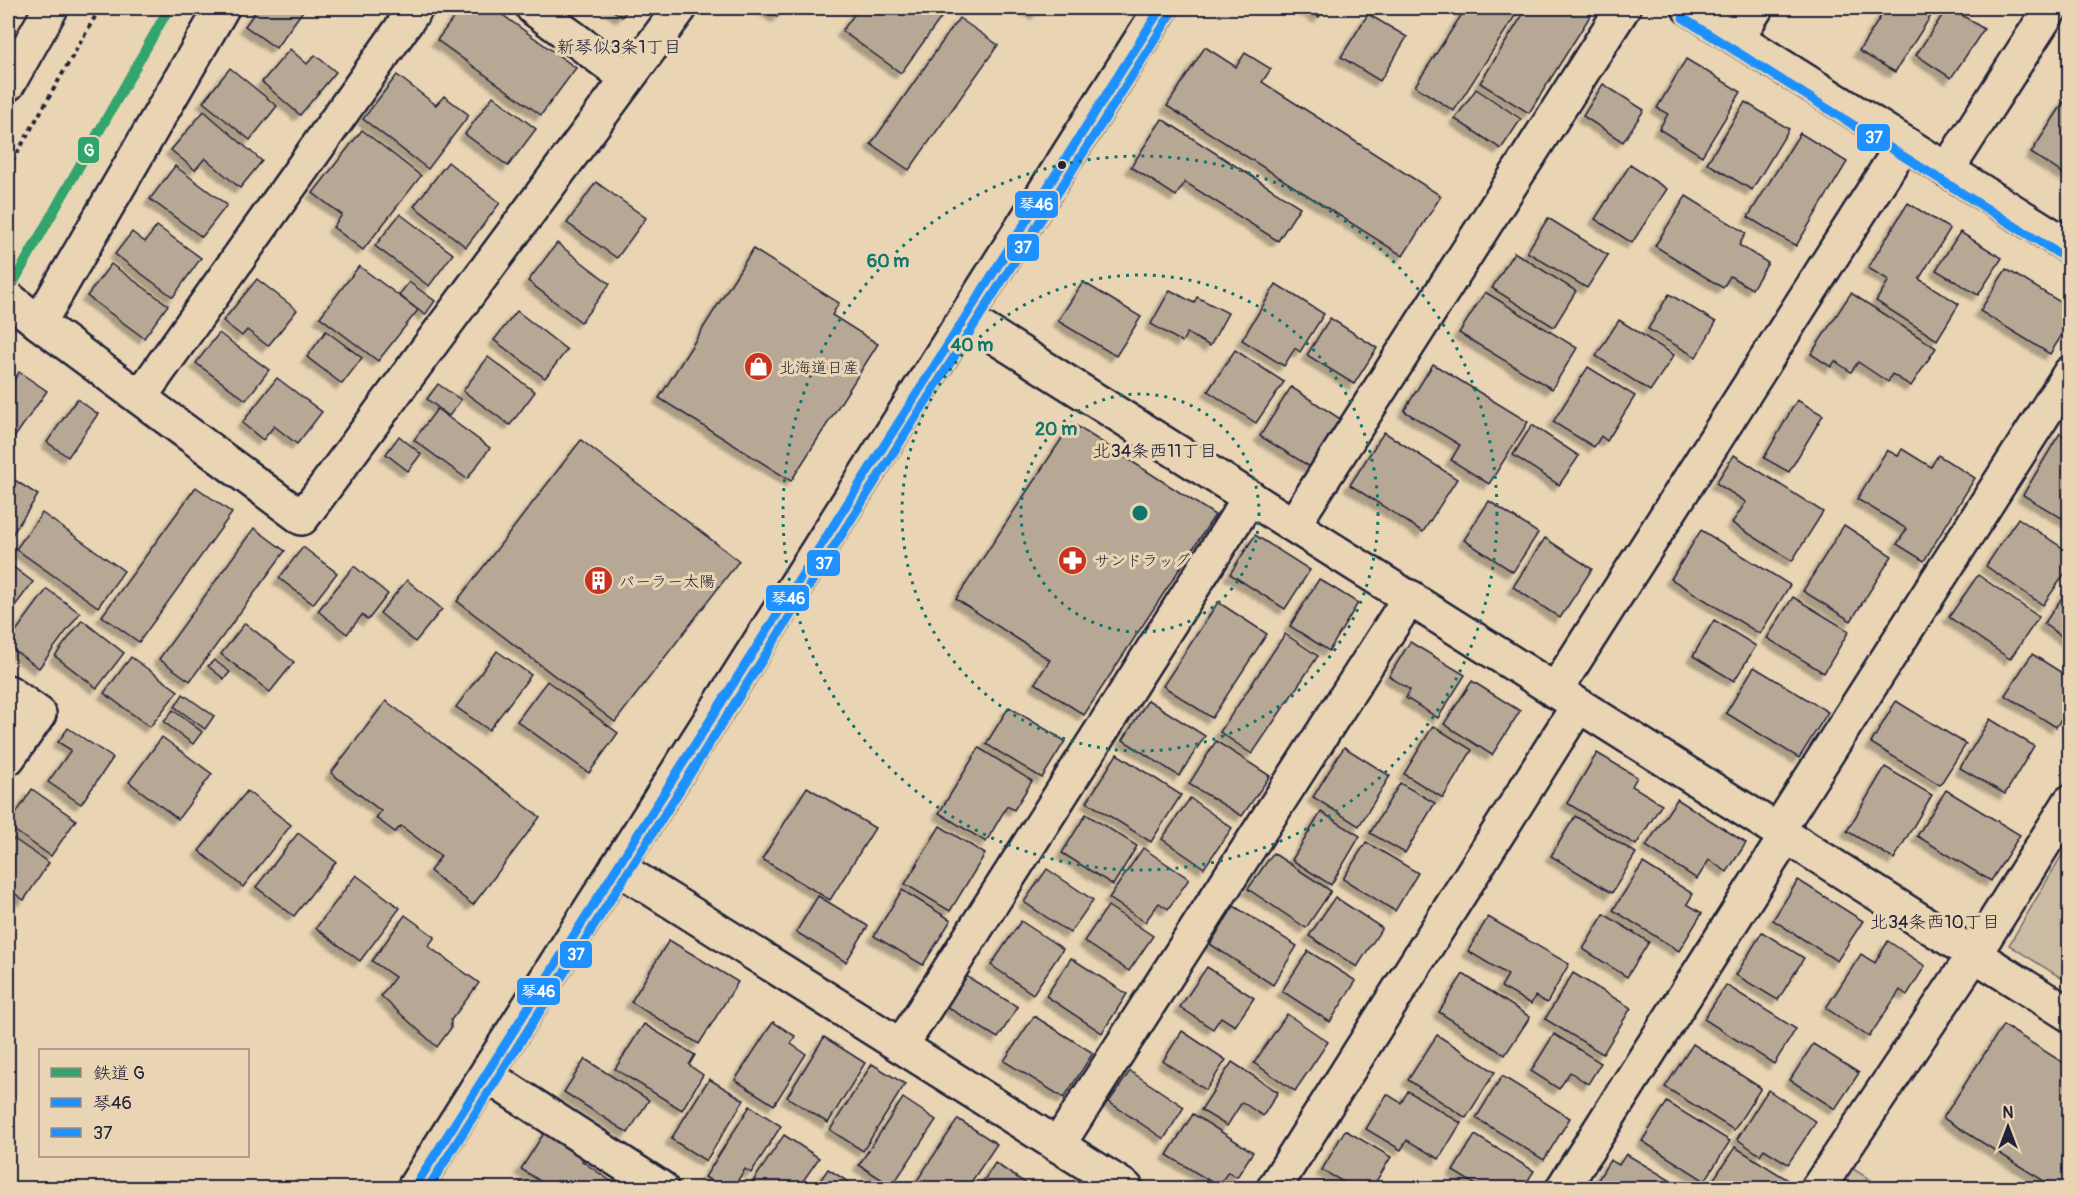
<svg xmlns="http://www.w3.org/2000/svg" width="2077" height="1196" viewBox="0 0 2077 1196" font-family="Pangolin,'Klee One',sans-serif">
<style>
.green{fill:#ccbba3;stroke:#776e6f;stroke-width:1.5}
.building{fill:#b7a896;stroke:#22223b;stroke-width:1.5;filter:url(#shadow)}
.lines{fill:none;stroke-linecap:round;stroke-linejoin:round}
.minor-casing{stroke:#22223b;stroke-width:38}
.tertiary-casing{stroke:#22223b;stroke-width:38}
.secondary-casing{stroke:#22223b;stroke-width:38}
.path{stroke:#22223b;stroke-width:4;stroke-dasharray:4.5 4.5;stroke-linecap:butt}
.minor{stroke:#e9d5b4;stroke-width:33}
.tertiary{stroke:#e9d5b4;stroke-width:33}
.secondary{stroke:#e9d5b4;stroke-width:33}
.bus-1-casing{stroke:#e9d5b4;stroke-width:14}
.bus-2-casing{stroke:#e9d5b4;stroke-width:14}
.bus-1{stroke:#1e90ff;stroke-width:9}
.bus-2{stroke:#1e90ff;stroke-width:9}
.rail-1-casing{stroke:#e9d5b4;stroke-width:15}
.rail-1{stroke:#30a46c;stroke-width:10}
.ring{fill:none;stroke:#0f766e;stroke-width:3;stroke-dasharray:3 6}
.bus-dot{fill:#22223b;stroke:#e9d5b4;stroke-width:2}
.labels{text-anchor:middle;stroke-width:6;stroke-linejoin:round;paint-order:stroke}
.poi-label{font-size:16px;fill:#22223b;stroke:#e9d5b4;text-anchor:start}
.neighbourhood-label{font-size:18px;fill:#22223b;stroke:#e9d5b4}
.centre{fill:#0f766e;stroke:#e9d5b4;stroke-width:3}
.ring-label{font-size:18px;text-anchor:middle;font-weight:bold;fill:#0f766e;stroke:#e9d5b4;stroke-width:6;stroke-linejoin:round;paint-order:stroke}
.line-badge{stroke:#e9d5b4;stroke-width:2}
.badge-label{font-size:16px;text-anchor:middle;font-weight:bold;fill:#fff}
</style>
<defs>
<filter id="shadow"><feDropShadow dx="-5.5" dy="5.5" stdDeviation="1.5" flood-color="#0004"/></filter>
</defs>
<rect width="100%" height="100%" fill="#e9d5b4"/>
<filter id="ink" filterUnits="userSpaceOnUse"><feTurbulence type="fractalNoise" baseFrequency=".0167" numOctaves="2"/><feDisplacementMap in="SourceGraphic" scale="12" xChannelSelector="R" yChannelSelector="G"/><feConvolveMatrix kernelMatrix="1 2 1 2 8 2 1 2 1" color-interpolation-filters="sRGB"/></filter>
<g filter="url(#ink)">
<g class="green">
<path d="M2069 843 2070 983H2069L2009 945Z"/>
<path d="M1837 1159 1884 1188H1818Z"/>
</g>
<g class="building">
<path d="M258 8H305L276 48 245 26Z"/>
<path d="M461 8H493L576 68 541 115 437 40Z"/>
<path d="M609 8H629L622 17Z"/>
<path d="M764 8H785L777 17Z"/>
<path d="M859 8H948L901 73 842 31Z"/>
<path d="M1026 8H1041L1036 14Z"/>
<path d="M1303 8H1325L1319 17Z"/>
<path d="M1466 8H1520L1454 111 1415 86Z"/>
<path d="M1527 8 1594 10 1529 113 1480 83Z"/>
<path d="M1886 8H1936L1895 72 1859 51Z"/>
<path d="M1947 8H1951L1984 29 1951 78 1916 55Z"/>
<path d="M1368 14 1407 37 1380 81 1341 57Z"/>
<path d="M959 18 998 45 909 170 871 144Z"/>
<path d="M1205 47 1236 67 1245 53 1271 69 1262 82 1441 196 1403 256 1167 106Z"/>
<path d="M290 49 307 64 315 55 336 72 300 115 262 82Z"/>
<path d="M1686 59 1741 92 1702 156 1659 129 1668 114 1657 108Z"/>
<path d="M230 68 277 106 250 140 203 102Z"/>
<path d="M397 75 436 105 444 96 469 115 428 169 363 119Z"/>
<path d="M1603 84 1644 110 1623 142 1583 116Z"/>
<path d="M1476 89 1521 119 1501 149 1455 119Z"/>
<path d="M493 96 536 129 508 166 465 134Z"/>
<path d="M2067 97 2070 98V167L2065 175 2031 153Z"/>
<path d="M1745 102 1789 129 1752 190 1707 163Z"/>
<path d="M204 111 262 161 240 188 205 158 195 170 171 150Z"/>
<path d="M1162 119 1300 207 1278 241 1185 182 1176 196 1131 167Z"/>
<path d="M362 130 421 176 363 250 333 227 342 215 313 193Z"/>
<path d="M1800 133 1847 162 1796 246 1748 217Z"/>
<path d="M448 162 500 203 466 247 414 206Z"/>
<path d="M1630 165 1667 189 1632 243 1595 219Z"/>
<path d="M175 166 227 205 202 237 150 199Z"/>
<path d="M596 182 646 218 617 258 567 223Z"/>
<path d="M1686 196 1746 233 1739 245 1768 263 1752 289 1730 276 1723 288 1655 246Z"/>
<path d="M1908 203 1950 229 1919 279 1959 304 1937 340 1876 301 1889 280 1868 268Z"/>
<path d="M400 214 453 254 429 286 375 246Z"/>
<path d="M1548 218 1608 255 1587 288 1527 252Z"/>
<path d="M157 226 201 258 173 297 115 254 132 232 145 242Z"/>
<path d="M1960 232 2002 258 1978 295 1936 270Z"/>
<path d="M557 243 610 284 581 322 528 281Z"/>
<path d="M753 249 839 303 832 315 878 344 791 481 659 398Z"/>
<path d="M1514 252 1576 291 1554 327 1492 288Z"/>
<path d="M111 264 168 305 144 338 87 296Z"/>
<path d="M359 266 418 310 378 361 320 317Z"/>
<path d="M2006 269 2070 308V322L2050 354 1980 311Z"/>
<path d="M257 279 297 310 268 346 247 330 242 336 223 321Z"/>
<path d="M409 282 435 301 425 315 399 295Z"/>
<path d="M1083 282 1141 317 1116 356 1058 321Z"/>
<path d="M1276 284 1324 314 1300 352 1295 348 1284 366 1242 340Z"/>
<path d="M1170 290 1194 303 1197 297 1228 313 1210 346 1187 333 1182 342 1151 324Z"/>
<path d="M1485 292 1577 348 1552 389 1459 333Z"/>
<path d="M1851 293 1936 348 1911 386 1892 374 1888 382 1858 362 1851 372 1835 361 1831 367 1811 354Z"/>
<path d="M1669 294 1716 322 1696 357 1648 329Z"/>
<path d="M517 311 567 350 545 378 494 340Z"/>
<path d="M1330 318 1377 348 1354 384 1307 355Z"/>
<path d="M1619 320 1674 355 1650 391 1596 356Z"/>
<path d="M326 331 362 358 342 384 307 357Z"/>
<path d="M219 333 269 370 246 400 196 363Z"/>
<path d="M1235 350 1284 382 1256 423 1208 391Z"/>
<path d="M488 357 535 392 510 425 463 391Z"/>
<path d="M1433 364 1528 422 1489 484 1451 460 1460 445 1404 411Z"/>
<path d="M1588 367 1635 396 1607 441 1601 436 1594 447 1553 422Z"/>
<path d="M19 372 47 391 11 442 8 439V389Z"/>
<path d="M277 378 322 412 297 444 274 426 263 440 242 423Z"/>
<path d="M438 384 461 400 449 416 427 399Z"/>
<path d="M1291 387 1342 420 1312 468 1260 436Z"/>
<path d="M77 399 98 414 68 457 47 442Z"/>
<path d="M1797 400 1823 415 1789 472 1764 458Z"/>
<path d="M437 409 490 448 467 479 414 440Z"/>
<path d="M1072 423 1215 515 1084 715 1035 683 1050 660 956 599Z"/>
<path d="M1532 425 1579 456 1559 485 1513 455Z"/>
<path d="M1384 432 1457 479 1423 532 1350 485Z"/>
<path d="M2060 433 2070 439V523L2023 495Z"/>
<path d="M399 436 421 454 408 471 386 454Z"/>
<path d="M581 440 739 561 615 722 457 601Z"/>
<path d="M1902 449 1931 467 1938 455 1975 478 1924 561 1897 544 1907 529 1857 499 1887 450 1898 456Z"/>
<path d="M1734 455 1823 512 1792 561 1732 523 1746 502 1716 483Z"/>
<path d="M10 477 38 495 8 541V480Z"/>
<path d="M196 487 232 513 139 642 102 616Z"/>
<path d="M1489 501 1538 533 1513 572 1464 540Z"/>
<path d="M42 513 124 571 98 607 16 549Z"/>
<path d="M2018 518 2070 553V566L2043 605 1986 566Z"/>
<path d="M1844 525 1892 556 1851 621 1803 591Z"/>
<path d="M254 528 285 551 190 681 159 659Z"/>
<path d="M1701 530 1790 585 1760 634 1671 579Z"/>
<path d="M1255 535 1310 570 1285 609 1230 574Z"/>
<path d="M1545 538 1592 569 1560 618 1513 587Z"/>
<path d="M303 547 337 573 313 604 279 578Z"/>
<path d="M8 563 33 582 8 615Z"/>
<path d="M354 566 388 594 368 620 362 615 347 634 318 611Z"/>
<path d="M1978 575 2039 617 2010 659 1949 617Z"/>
<path d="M1319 579 1358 603 1329 651 1290 626Z"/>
<path d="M407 580 442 609 415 642 380 613Z"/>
<path d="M2070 586V642L2044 624Z"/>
<path d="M47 589 80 613 39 668 8 646V642Z"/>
<path d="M1793 597 1849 631 1824 673 1767 638Z"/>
<path d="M1218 602 1267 634 1212 718 1163 686Z"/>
<path d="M82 620 124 653 97 688 55 656Z"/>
<path d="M1714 620 1756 646 1734 681 1693 656Z"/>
<path d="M245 623 294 662 270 692 221 654Z"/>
<path d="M1285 634 1318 656 1252 754 1220 732Z"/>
<path d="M1410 642 1465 675 1438 718 1406 698 1410 690 1389 676Z"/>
<path d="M497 651 531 675 489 730 456 707Z"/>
<path d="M2032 654 2070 678V707L2056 727 2005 695Z"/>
<path d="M131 657 178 691 150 727 104 693Z"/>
<path d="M214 660 230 672 224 679 208 666Z"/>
<path d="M1754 667 1828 712 1799 758 1726 713Z"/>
<path d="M547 681 618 733 589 773 517 721Z"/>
<path d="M1472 681 1520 711 1492 755 1444 724Z"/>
<path d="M183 694 214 716 205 729 175 707Z"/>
<path d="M1148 700 1205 736 1179 776 1123 740Z"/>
<path d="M386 701 540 817 473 905 430 871 441 856 401 826 395 832 376 818 381 811 331 773Z"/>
<path d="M1896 701 1966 744 1940 785 1871 743Z"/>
<path d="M1009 707 1065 741 1042 778 986 744Z"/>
<path d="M173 710 202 732 193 744 164 722Z"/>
<path d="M1990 719 2034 746 2005 794 1960 768Z"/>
<path d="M1433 726 1472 750 1443 798 1404 774Z"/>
<path d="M68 728 113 758 81 804 48 782 71 750 58 742Z"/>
<path d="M162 737 212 774 178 819 129 782Z"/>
<path d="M1216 741 1270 776 1242 816 1189 784Z"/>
<path d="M1344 747 1390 776 1359 826 1313 797Z"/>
<path d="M979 748 1032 781 1014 810 1007 806 986 842 939 813Z"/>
<path d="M1597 753 1637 777 1632 786 1662 804 1636 845 1567 803Z"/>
<path d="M1117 754 1181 795 1151 842 1087 802Z"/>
<path d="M1885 767 1932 795 1894 859 1847 831Z"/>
<path d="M1400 783 1435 803 1405 853 1370 833Z"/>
<path d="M807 787 875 828 830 900 762 859Z"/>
<path d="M32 789 76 820 51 856 8 826Z"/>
<path d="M1946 790 2020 835 1991 881 1917 836Z"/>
<path d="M247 791 291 825 243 887 199 851Z"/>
<path d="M1190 798 1232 828 1204 868 1162 839Z"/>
<path d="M1677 799 1746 843 1727 872 1709 860 1697 879 1646 846Z"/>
<path d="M1321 812 1360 836 1331 885 1292 860Z"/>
<path d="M1086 814 1137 846 1113 885 1062 853Z"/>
<path d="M1575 816 1636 853 1612 893 1551 856Z"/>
<path d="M940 826 985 854 950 911 905 884Z"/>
<path d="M298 833 336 862 294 916 256 887Z"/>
<path d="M14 839 49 863 24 900 8 889V844Z"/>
<path d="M1366 842 1418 873 1395 911 1343 879Z"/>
<path d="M1143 848 1189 879 1168 909 1159 903 1145 922 1109 898Z"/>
<path d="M1273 853 1331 891 1306 928 1248 889Z"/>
<path d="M1643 863 1693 894 1687 904 1702 913 1679 951 1613 910Z"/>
<path d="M1047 869 1093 900 1070 933 1024 902Z"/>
<path d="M356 875 400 908 360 961 316 928Z"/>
<path d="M1798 880 1863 921 1837 961 1773 920Z"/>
<path d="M902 890 951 920 923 965 874 936Z"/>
<path d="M818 896 868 926 846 962 796 932Z"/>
<path d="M1335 897 1382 928 1357 967 1309 936Z"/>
<path d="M1108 906 1153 936 1129 971 1084 941Z"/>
<path d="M1234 906 1297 946 1273 985 1210 944Z"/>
<path d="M1604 914 1649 942 1627 977 1583 949Z"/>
<path d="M405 915 435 937 428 946 479 983 451 1020V1028L437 1047 381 996 395 977 372 961Z"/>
<path d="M1488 917 1569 964 1547 1003 1535 996 1531 1004 1501 987 1508 975 1468 951Z"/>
<path d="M1021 921 1063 949 1033 994 991 965Z"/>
<path d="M1762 932 1804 958 1778 1000 1736 975Z"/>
<path d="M669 940 738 982 699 1044 631 1002Z"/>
<path d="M1888 941 1925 966 1907 995 1900 990 1869 1037 1826 1008 1861 954 1875 963Z"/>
<path d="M1308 951 1356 981 1330 1022 1282 991Z"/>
<path d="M1071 958 1127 994 1102 1033 1046 996Z"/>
<path d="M1207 967 1254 998 1235 1026 1221 1017 1213 1029 1180 1007Z"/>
<path d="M1573 973 1631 1008 1603 1054 1545 1019Z"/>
<path d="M1463 974 1530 1017 1505 1055 1439 1012Z"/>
<path d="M966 976 1018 1007 998 1038 947 1007Z"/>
<path d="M1726 985 1796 1029 1774 1064 1704 1019Z"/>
<path d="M1287 1014 1328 1042 1295 1091 1254 1063Z"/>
<path d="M1034 1016 1093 1053 1064 1098 1004 1061Z"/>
<path d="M773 1022 795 1036 791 1044 806 1054 774 1105 735 1080Z"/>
<path d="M644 1024 695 1055 689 1065 703 1075 682 1110 615 1069Z"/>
<path d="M2003 1025 2070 1067V1188H2055L1943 1118Z"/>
<path d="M1182 1031 1226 1060 1206 1090 1163 1061Z"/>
<path d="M1554 1034 1601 1063 1588 1084 1570 1072 1559 1089 1531 1071Z"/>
<path d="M1437 1035 1495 1072 1466 1118 1408 1080Z"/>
<path d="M824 1037 865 1063 828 1123 787 1097Z"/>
<path d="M1693 1044 1761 1088 1734 1130 1665 1087Z"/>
<path d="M1813 1044 1859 1073 1835 1109 1790 1080Z"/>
<path d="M585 1059 649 1100 628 1133 564 1092Z"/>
<path d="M1232 1062 1278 1092 1263 1116 1242 1102 1227 1126 1201 1110Z"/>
<path d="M872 1064 905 1084 863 1151 830 1130Z"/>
<path d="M1130 1071 1184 1107 1164 1139 1109 1102Z"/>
<path d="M1502 1076 1570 1118 1544 1160 1476 1118Z"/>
<path d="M709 1079 744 1100 706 1161 671 1139Z"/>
<path d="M1768 1090 1816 1122 1788 1164 1764 1149 1760 1155 1737 1139Z"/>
<path d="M1408 1091 1461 1123 1439 1159 1407 1140 1401 1150 1366 1129 1387 1094 1401 1103Z"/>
<path d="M903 1098 936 1120 892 1186 859 1165Z"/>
<path d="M1667 1102 1730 1141 1705 1181 1642 1141Z"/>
<path d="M750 1106 781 1126 751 1173 745 1169 733 1188H723L705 1177Z"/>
<path d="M1193 1114 1253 1152 1237 1177 1228 1172 1218 1186 1167 1155Z"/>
<path d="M958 1119 997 1144 967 1188H912Z"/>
<path d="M546 1130 585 1156 582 1161 621 1188H551L521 1169Z"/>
<path d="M1345 1130 1391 1157 1372 1188H1354L1322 1170Z"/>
<path d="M784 1135 819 1158 798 1188H755L750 1186Z"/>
<path d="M1475 1135 1534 1171 1523 1188H1481L1453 1171Z"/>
<path d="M1735 1147 1793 1183 1789 1188H1708Z"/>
<path d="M1626 1154 1683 1188H1593L1610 1160 1619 1165Z"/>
<path d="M995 1163 1033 1188H979Z"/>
<path d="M828 1169 858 1188H815Z"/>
<path d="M521 1182 530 1188H517Z"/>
</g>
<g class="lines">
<defs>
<g id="minor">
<path d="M222 8 39 323 302 518 680 8"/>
<path d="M533 8 627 78"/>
<path d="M1737 38 1756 8"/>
<path d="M8 84 51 8"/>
<path d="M1947 170 2051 8"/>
<path d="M8 298 39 323"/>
<path d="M965 318 2070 1015"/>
<path d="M140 397 416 8"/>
<path d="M1294 524 1623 8"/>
<path d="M1555 691 1904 143"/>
<path d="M8 692 39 714 8 758"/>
<path d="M1778 830 2070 373"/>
<path d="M617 867 1126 1188"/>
<path d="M901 1046 1250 497"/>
<path d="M486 1075 661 1188"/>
<path d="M1058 1145 1410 597"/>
<path d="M1274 1188 1578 706"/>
<path d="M1563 1188 1786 836"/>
<path d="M1818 1188 1974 955 2070 802"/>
</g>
<path id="tertiary" d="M1689 8 2070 247"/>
<path id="secondary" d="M414 1188 1161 8"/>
</defs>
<use href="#minor" class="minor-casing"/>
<use href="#tertiary" class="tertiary-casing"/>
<use href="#secondary" class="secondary-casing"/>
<path class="path" d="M8 169 100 8"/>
<use href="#minor" class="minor"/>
<use href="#tertiary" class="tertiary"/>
<use href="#secondary" class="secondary"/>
<defs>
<path id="bus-1" d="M414 1188 1161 8"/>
<g id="bus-2">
<path d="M1683 18 2064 257"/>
<path d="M428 1188 1171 14"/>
</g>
</defs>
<use href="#bus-1" class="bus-1-casing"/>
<use href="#bus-2" class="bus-2-casing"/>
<use href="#bus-1" class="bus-1"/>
<use href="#bus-2" class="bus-2"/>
<defs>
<path id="rail-1" d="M8 292 169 8"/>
</defs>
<use href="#rail-1" class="rail-1-casing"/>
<use href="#rail-1" class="rail-1"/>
</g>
</g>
<g class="ring">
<circle cx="1140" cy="513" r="119"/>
<circle cx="1140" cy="513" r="238"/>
<circle cx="1140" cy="513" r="357"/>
</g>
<defs>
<symbol id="shop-disc" viewBox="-11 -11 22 22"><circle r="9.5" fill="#c8321e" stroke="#e9d5b4"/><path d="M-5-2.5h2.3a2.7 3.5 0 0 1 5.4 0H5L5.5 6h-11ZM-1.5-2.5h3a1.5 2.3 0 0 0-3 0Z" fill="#fff"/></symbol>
<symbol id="pharmacy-disc" viewBox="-11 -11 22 22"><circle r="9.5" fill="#c8321e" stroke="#e9d5b4"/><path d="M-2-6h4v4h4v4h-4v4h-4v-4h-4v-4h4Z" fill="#fff"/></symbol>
<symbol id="building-disc" viewBox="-11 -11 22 22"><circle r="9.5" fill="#c8321e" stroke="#e9d5b4"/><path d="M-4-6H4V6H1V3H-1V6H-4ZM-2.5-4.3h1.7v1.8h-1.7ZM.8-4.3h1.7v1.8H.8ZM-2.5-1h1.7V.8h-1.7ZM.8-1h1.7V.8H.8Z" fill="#fff"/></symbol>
</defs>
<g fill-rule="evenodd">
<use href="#shop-disc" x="742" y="350" width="33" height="33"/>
<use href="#pharmacy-disc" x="1056" y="544" width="33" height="33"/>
<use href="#building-disc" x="582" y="564" width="33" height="33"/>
</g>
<circle class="bus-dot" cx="1062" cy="165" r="5"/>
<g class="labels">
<g class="poi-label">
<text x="779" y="373">北海道日産</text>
<text x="1094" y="566">サンドラッグ</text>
<text x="619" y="587">パーラー太陽</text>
</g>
<g class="neighbourhood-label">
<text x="619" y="53">新琴似3条1丁目</text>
<text x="1155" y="457">北34条西11丁目</text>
<text x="1935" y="928">北34条西10丁目</text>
</g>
</g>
<circle cx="1140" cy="513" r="9" class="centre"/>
<g class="ring-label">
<text x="888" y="267">60 m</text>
<text x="972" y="351">40 m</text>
<text x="1056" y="435">20 m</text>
</g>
<g class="line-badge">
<rect x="1856" y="123" width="35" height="29" rx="6" fill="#1e90ff"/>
<rect x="77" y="136" width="23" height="28" rx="6" fill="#30a46c"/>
<rect x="1014" y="190" width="45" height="29" rx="6" fill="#1e90ff"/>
<rect x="1006" y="233" width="34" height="29" rx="6" fill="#1e90ff"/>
<rect x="806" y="549" width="35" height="28" rx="6" fill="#1e90ff"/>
<rect x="765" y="584" width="45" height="28" rx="6" fill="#1e90ff"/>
<rect x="559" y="940" width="34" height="29" rx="6" fill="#1e90ff"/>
<rect x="516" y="977" width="45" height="29" rx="6" fill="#1e90ff"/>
</g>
<g class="badge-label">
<text x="1874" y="143">37</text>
<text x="89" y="156">G</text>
<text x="1036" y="210">琴46</text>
<text x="1023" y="253">37</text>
<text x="824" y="569">37</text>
<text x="788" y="604">琴46</text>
<text x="576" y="960">37</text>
<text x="538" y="997">琴46</text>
</g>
<rect width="2077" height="1196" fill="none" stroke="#e9d5b4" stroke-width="30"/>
<rect x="15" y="15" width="2047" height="1166" fill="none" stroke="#22223b" stroke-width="2" filter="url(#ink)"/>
<rect x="39" y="1049" width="210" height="108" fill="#e9d5b4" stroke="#998d84" stroke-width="1.5"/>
<rect x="51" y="1068" width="30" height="9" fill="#30a46c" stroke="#998d84" stroke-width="1.5"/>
<text x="93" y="1079" font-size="18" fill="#22223b">鉄道 G</text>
<rect x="51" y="1098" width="30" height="9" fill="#1e90ff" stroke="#998d84" stroke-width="1.5"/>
<text x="93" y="1109" font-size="18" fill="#22223b">琴46</text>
<rect x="51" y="1128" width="30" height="9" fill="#1e90ff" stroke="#998d84" stroke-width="1.5"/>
<text x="93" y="1139" font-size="18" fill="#22223b">37</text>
<g transform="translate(2008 1127)" stroke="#e9d5b4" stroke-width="4.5" paint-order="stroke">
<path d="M0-4.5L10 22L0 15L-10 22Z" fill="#22223b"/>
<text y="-9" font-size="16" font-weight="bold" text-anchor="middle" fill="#22223b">N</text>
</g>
</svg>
